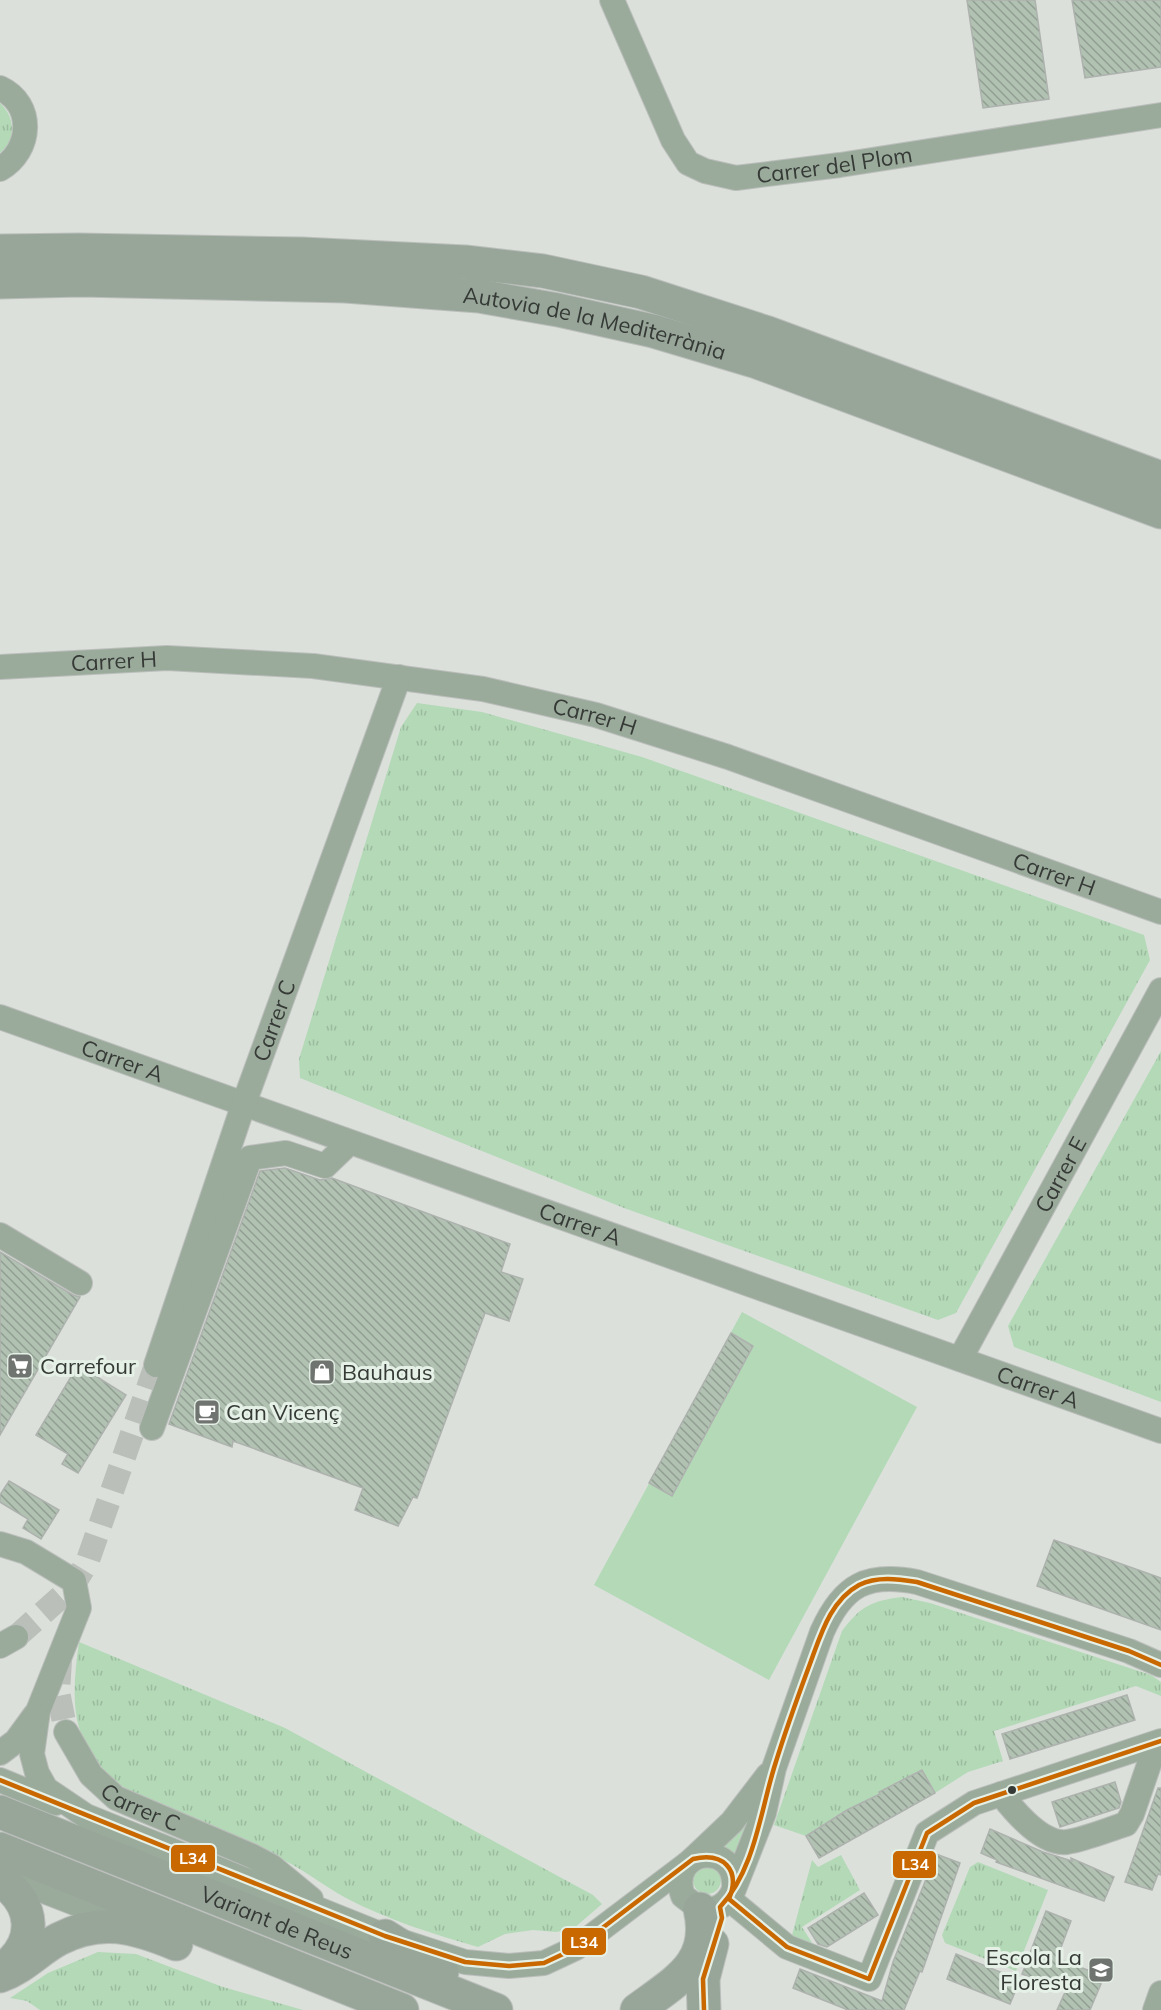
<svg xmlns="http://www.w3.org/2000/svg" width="1161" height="2010" viewBox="0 0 1161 2010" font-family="Mulish,sans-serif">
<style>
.grass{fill:url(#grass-tufts)}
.pitch{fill:#b3d9b7}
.building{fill:url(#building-back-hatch);stroke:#aeb2ae;stroke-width:1.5}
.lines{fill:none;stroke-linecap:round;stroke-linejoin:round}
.minor-tunnel{stroke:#babfba;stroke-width:24;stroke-dasharray:24 12;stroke-linecap:butt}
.minor-casing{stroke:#bbbebb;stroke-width:26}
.highway-casing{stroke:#bbbebb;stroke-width:35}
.minor{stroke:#9aaa9b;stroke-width:24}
.highway{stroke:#98a69a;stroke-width:33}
.bus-1-casing{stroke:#e5f0e6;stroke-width:9}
.bus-1{stroke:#ca6800;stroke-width:4.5}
.bus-dot{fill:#363a36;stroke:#e5f0e6;stroke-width:2}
.labels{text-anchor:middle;stroke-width:6;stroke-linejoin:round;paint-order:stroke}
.street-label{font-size:22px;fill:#363a36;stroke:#e5f0e6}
.poi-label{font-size:22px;fill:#363a36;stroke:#e5f0e6;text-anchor:start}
.line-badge{stroke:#e5f0e6;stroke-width:2}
.badge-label{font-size:16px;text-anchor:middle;font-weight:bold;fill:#fff}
</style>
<defs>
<pattern id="grass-tufts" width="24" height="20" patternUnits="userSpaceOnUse" patternTransform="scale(1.5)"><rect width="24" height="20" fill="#b3d9b7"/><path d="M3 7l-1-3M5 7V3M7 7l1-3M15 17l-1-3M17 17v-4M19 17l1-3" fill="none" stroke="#9bbb9e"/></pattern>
<pattern id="building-back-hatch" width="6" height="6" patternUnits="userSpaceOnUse" patternTransform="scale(1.5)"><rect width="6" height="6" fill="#b1c2b3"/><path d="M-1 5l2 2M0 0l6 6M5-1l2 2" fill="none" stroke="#919f92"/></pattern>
</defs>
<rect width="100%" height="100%" fill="#dbe0db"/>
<g class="grass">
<path d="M0 103C15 117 17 139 0 153Z"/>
<path d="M417 703 482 712 642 757 1144 935 1150 960 956 1313 938 1320 624 1208 300 1078 299 1059 401 727Z"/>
<path d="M1161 1051V1402L1014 1347 1008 1326Z"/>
<path d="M902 1597 930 1603 1151 1675 1161 1682V1696L1136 1686 994 1731 1003 1761 968 1772 935 1793 922 1770 879 1792 880 1794 847 1810 806 1836 774 1825 842 1631C861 1606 871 1601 902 1597Z"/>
<path d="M79 1642 285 1728 593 1895 602 1904 573 1929 556 1932 533 1930 505 1934 478 1947C433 1934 388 1920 346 1898 322 1885 301 1867 275 1856 218 1830 125 1808 90 1753 69 1719 74 1680 79 1642Z"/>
<path d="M754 1806 738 1862 715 1844Z"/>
<path d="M841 1855 860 1890 802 1927 816 1949 791 1939 812 1860 818 1867Z"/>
<path d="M978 1862 1048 1890 1016 1971 945 1943 942 1935 970 1867Z"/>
<circle cx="707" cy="1880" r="14"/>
<path d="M98 1952 136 1954 223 1987 303 2010H40L27 2001 10 1998 48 1973Z"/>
</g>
<path class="pitch" d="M742 1312 917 1407 769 1680 594 1585Z"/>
<g class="building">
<path d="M967 0H1035L1049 99 983 108Z"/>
<path d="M1072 0H1161V67L1085 78Z"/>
<path d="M285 1168 320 1180 332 1178 510 1244 501 1272 523 1279 509 1321 485 1313 417 1498 413 1497 398 1526 355 1510 363 1488 233 1441 232 1447 169 1424 260 1171Z"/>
<path d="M0 1252 73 1295 80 1297 0 1435Z"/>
<path d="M731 1333 753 1346 672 1496 649 1483Z"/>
<path d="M78 1365 126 1395 78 1473 62 1464 68 1454 36 1435Z"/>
<path d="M9 1481 59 1510 41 1539 23 1528 28 1519 0 1502V1495Z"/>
<path d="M1054 1540 1161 1578V1630L1037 1586Z"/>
<path d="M1127 1695 1135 1720 1010 1759 1002 1734Z"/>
<path d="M922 1770 935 1793 819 1858 806 1836 847 1810 880 1794 879 1792Z"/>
<path d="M1115 1782 1121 1802 1119 1808 1060 1827 1052 1802Z"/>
<path d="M1158 1788H1161V1875L1158 1874 1152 1890 1125 1882Z"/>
<path d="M990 1829 1043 1852 1072 1861 1071 1858 1114 1877 1104 1901 996 1862 997 1860 981 1853Z"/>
<path d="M936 1854 960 1863 922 1972 920 1971 904 2010H848L793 1988 800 1969 882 2001 893 1962Z"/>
<path d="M864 1893 878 1915 827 1947 818 1944 808 1928Z"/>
<path d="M1046 1911 1071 1921 1057 1958 1090 1971 1088 1978 1101 1984 1090 2010H1057L1066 1990 1022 1974Z"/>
<path d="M956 1954 1020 1980 1010 2004 947 1979Z"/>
</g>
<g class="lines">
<g class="minor-tunnel">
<path d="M16 1637 72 1587 87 1563 156 1365"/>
<path d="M60 1660 58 1692 66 1732"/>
</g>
<defs>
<g id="minor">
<path id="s1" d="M612 0 673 140 688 163 705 171 736 178 840 165 1161 115"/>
<path d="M0 88C35 104 32 151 0 169"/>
<path id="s2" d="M0 667 167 658 313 666 483 689 596 715 728 757 1161 912"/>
<path id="s3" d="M0 1017 1161 1431"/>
<path d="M0 1235 80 1283"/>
<path id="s4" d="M960 1359 1161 990"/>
<path id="s5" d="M156 1365 243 1106 399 677"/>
<path d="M152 1428 250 1158 286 1153 325 1166 349 1143"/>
<path d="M0 1544 26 1552 74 1581 79 1608 38 1711 32 1754 37 1773 46 1789 86 1816 385 1936 465 1962 509 1966 544 1963 576 1948 687 1864"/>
<path d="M0 1646 16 1637"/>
<path id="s6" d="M66 1732 91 1775 116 1798 252 1856 271 1866 311 1899"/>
<path d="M0 1753 16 1741 35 1715"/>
<path d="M0 1780 56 1803"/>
<path d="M1001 1794C1014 1811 1042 1845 1067 1842 1086 1839 1107 1830 1126 1824L1132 1814 1156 1744"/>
<path d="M693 1859 732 1822 768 1775"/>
<path d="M0 1874 126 1923"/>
<path d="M734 1889C738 1838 666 1849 683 1896L700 1909C714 1911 725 1907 732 1894L764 1813 774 1768 822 1632C843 1585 867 1572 917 1582L1129 1651 1161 1665"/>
<path d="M729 1899 787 1947 869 1979 927 1833 974 1803 1161 1741"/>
<path d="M1155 2010 1161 1993"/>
</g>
<g id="highway">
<path d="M0 251 79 250 302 254 465 262 543 271 641 292 768 333 1161 478"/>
<path id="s7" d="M0 282 81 280 345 286 479 296 558 310 653 331 757 362 1161 512"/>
<path id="s8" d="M0 1812 496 2010"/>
<path d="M0 1849 402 2010"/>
<path d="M0 1880C36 1904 38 1943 3 1969"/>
<path d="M385 1936 442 1972"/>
<path d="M0 1976C23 1968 38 1950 59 1939 101 1917 135 1927 176 1944"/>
<path d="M637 2010C676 1981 713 1963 700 1909"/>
<path d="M704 2010 703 1979 712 1944"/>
</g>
</defs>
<use href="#minor" class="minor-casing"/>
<use href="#highway" class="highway-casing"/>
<use href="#minor" class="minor"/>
<use href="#highway" class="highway"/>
<defs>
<g id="bus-1">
<path d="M0 1780 385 1936 465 1962 509 1966 544 1963 576 1948 693 1859C723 1852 741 1869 729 1899"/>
<path d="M729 1899 787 1947 869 1979 927 1833 974 1803 1161 1741"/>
<path d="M704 2010 703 1979 722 1918 720 1907C754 1871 760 1814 774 1768 785 1732 798 1696 811 1661 821 1634 831 1600 859 1585 877 1576 898 1579 917 1582L1129 1651 1161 1665"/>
</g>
</defs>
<use href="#bus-1" class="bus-1-casing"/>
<use href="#bus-1" class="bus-1"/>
</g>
<defs>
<symbol id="supermarket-square" viewBox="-11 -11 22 22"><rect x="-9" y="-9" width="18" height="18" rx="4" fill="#707470" stroke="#e5f0e6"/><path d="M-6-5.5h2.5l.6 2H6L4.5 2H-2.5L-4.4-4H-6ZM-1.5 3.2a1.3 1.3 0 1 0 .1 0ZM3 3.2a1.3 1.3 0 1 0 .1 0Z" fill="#fff"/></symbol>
<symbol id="shop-square" viewBox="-11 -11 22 22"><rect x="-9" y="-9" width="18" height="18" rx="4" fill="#707470" stroke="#e5f0e6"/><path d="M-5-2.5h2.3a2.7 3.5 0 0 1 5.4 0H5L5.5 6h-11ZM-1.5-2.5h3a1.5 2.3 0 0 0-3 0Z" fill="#fff"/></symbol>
<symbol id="cafe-square" viewBox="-11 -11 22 22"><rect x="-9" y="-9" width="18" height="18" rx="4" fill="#707470" stroke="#e5f0e6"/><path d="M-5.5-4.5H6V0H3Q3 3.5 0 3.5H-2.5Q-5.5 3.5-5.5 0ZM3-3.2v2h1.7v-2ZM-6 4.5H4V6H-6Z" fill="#fff"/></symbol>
<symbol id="school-square" viewBox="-11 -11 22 22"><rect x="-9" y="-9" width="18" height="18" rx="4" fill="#707470" stroke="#e5f0e6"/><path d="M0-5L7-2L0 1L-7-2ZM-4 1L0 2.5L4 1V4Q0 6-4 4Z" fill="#fff"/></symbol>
</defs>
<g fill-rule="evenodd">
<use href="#supermarket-square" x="5" y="1351" width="30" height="30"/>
<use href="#shop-square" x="307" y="1357" width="30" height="30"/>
<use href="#cafe-square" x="192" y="1397" width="30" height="30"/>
<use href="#school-square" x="1086" y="1955" width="30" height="30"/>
</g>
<circle class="bus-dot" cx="1012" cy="1790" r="5"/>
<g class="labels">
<g class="street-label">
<text dy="8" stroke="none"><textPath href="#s1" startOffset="330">Carrer del Plom</textPath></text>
<text dy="8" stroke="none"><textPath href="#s7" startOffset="598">Autovia de la Mediterrània</textPath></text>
<text dy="8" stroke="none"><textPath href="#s2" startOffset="114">Carrer H</textPath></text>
<text dy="8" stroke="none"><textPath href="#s2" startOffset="600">Carrer H</textPath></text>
<text dy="8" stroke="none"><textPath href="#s2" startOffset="1086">Carrer H</textPath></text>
<text dy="8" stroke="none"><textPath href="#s5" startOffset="364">Carrer C</textPath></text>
<text dy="8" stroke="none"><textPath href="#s3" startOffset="130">Carrer A</textPath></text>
<text dy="8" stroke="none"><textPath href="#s4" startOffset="210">Carrer E</textPath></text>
<text dy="8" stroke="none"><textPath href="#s3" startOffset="616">Carrer A</textPath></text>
<text dy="8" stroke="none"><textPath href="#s3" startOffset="1102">Carrer A</textPath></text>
<text dy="8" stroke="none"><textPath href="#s6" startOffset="110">Carrer C</textPath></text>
<text dy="8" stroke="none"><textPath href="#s8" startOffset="298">Variant de Reus</textPath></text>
</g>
<g class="poi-label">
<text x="40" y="1374">Carrefour</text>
<text x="342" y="1380">Bauhaus</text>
<text x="226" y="1420">Can Vicenç</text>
<text x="1082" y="1965" text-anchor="end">Escola La<tspan x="1082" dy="25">Floresta</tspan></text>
</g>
</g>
<g class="line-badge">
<rect x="170" y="1844" width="46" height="29" rx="6" fill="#ca6800"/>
<rect x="892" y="1850" width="45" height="29" rx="6" fill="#ca6800"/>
<rect x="561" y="1927" width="46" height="29" rx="6" fill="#ca6800"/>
</g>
<g class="badge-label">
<text x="193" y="1864">L34</text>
<text x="915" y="1870">L34</text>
<text x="584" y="1948">L34</text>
</g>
</svg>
